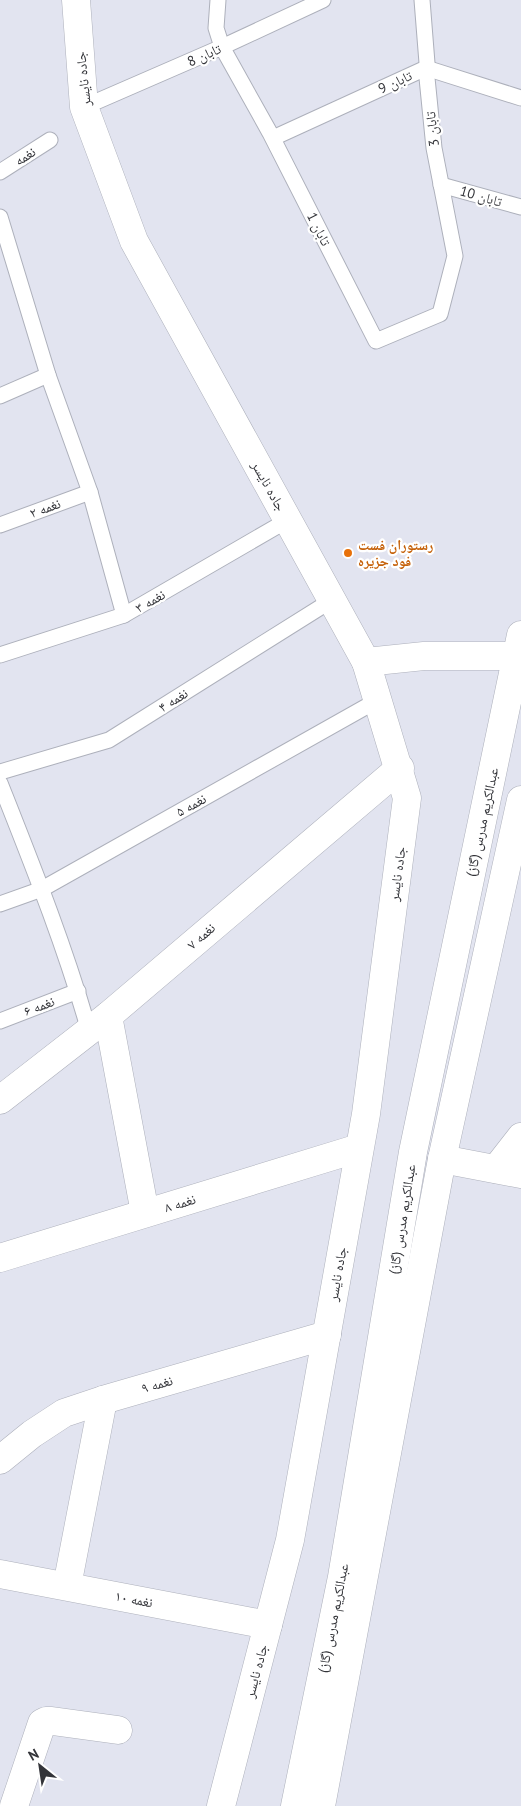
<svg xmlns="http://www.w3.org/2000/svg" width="521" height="1806" viewBox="0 0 521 1806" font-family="'PT Sans','Noto Naskh Arabic',sans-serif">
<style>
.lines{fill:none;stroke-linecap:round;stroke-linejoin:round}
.service-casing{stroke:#adb0bb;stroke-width:17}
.minor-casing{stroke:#adb0bb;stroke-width:29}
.tertiary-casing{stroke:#adb0bb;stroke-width:29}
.secondary-casing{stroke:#adb0bb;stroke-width:29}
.service{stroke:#fff;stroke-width:15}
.minor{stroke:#fff;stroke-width:28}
.tertiary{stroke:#fff;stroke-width:28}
.secondary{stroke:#fff;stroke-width:28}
.food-dot{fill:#e8710a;stroke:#fff;stroke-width:2}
.labels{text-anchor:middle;stroke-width:4.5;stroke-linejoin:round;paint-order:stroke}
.street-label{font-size:14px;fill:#333439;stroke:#fff}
.food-label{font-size:14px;font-weight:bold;fill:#c56008;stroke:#fff;text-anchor:start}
</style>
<rect width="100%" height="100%" fill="#e2e4f0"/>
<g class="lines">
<defs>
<g id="service">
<path d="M218 0 216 28 222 47 270 133 376 341 440 314 455 256 434 148 426 68 427 63 422 0"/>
<path d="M84 107 222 47 323 0"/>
<path d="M273 138 426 68 521 98"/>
<path d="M0 172 50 140"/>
<path d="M441 185 521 207"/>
<path d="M0 217 48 375 90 492 124 615"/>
<path d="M0 396 48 375"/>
<path d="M0 525 90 492"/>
<path d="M0 655 124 615 288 520"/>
<path d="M0 772 109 740 332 600"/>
<path d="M0 783C32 864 65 946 89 1031"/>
<path d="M0 904 42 889 378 700"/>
<path d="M0 1021 78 991"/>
</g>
<g id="minor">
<path d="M366 662 424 656H517"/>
<path d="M108 1016 145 1213"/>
<path d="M0 1100 108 1016 400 768"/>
<path d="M442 1159 521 1174"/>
<path d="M496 1169 521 1137"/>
<path d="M0 1258 359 1148"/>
<path d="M0 1460 32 1434 64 1413 103 1400 327 1335"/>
<path d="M0 1574 268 1625"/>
<path d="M67 1586 103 1400"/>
<path d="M14 1806 42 1723 46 1721H52L118 1730"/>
</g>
<g id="tertiary">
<path d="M295 1806 342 1577 413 1152 521 635"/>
<path d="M321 1806 442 1159 521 800"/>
</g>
<path id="secondary" d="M76 0 84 107 134 241 366 662 407 798 366 1114 290 1540 221 1806"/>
</defs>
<use href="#service" class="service-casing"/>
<use href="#minor" class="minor-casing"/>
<use href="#tertiary" class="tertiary-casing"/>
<use href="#secondary" class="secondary-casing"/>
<use href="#service" class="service"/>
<use href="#minor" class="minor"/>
<use href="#tertiary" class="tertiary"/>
<use href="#secondary" class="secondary"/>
</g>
<circle class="food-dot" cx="348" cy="553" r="5"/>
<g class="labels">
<g class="street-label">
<text transform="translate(204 55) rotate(-24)" y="5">تابان 8</text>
<text transform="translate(83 79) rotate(-96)" y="5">جاده نایسر</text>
<text transform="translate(395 82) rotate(-25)" y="5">تابان 9</text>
<text transform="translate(432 129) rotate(-97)" y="5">تابان 3</text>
<text transform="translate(25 156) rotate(-33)" y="5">نغمه</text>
<text transform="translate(481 196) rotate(16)" y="5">تابان 10</text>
<text transform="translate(319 229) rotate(63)" y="5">تابان 1</text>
<text transform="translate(269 486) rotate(61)" y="5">جاده نایسر</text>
<text transform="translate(45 508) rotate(-20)" y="5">نغمه ۲</text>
<text transform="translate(150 601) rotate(-30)" y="5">نغمه ۳</text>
<text transform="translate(173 700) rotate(-32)" y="5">نغمه ۴</text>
<text transform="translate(191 805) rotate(-29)" y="5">نغمه ۵</text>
<text transform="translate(482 822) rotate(-78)" y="5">عبدالکریم مدرس (گاز)</text>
<text transform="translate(397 874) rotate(-82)" y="5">جاده نایسر</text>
<text transform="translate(201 936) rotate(-41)" y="5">نغمه ۷</text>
<text transform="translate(39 1006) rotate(-21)" y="5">نغمه ۶</text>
<text transform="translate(180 1203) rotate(-17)" y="5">نغمه ۸</text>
<text transform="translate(402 1219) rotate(-81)" y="5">عبدالکریم مدرس (گاز)</text>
<text transform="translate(337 1274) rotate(-80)" y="5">جاده نایسر</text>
<text transform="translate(157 1384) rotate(-16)" y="5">نغمه ۹</text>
<text transform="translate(134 1599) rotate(11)" y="5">نغمه ۱۰</text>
<text transform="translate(333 1618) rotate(-79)" y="5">عبدالکریم مدرس (گاز)</text>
<text transform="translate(256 1671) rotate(-75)" y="5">جاده نایسر</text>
</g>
<g class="food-label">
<text x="358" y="550">رستوران فست<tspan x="358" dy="16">فود جزیره</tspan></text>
</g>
</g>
<g transform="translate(40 1766) rotate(330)" stroke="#ffffff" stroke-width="4" paint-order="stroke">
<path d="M0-4L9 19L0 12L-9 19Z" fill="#333439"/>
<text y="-8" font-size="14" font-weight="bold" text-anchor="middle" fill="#333439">N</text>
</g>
</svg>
